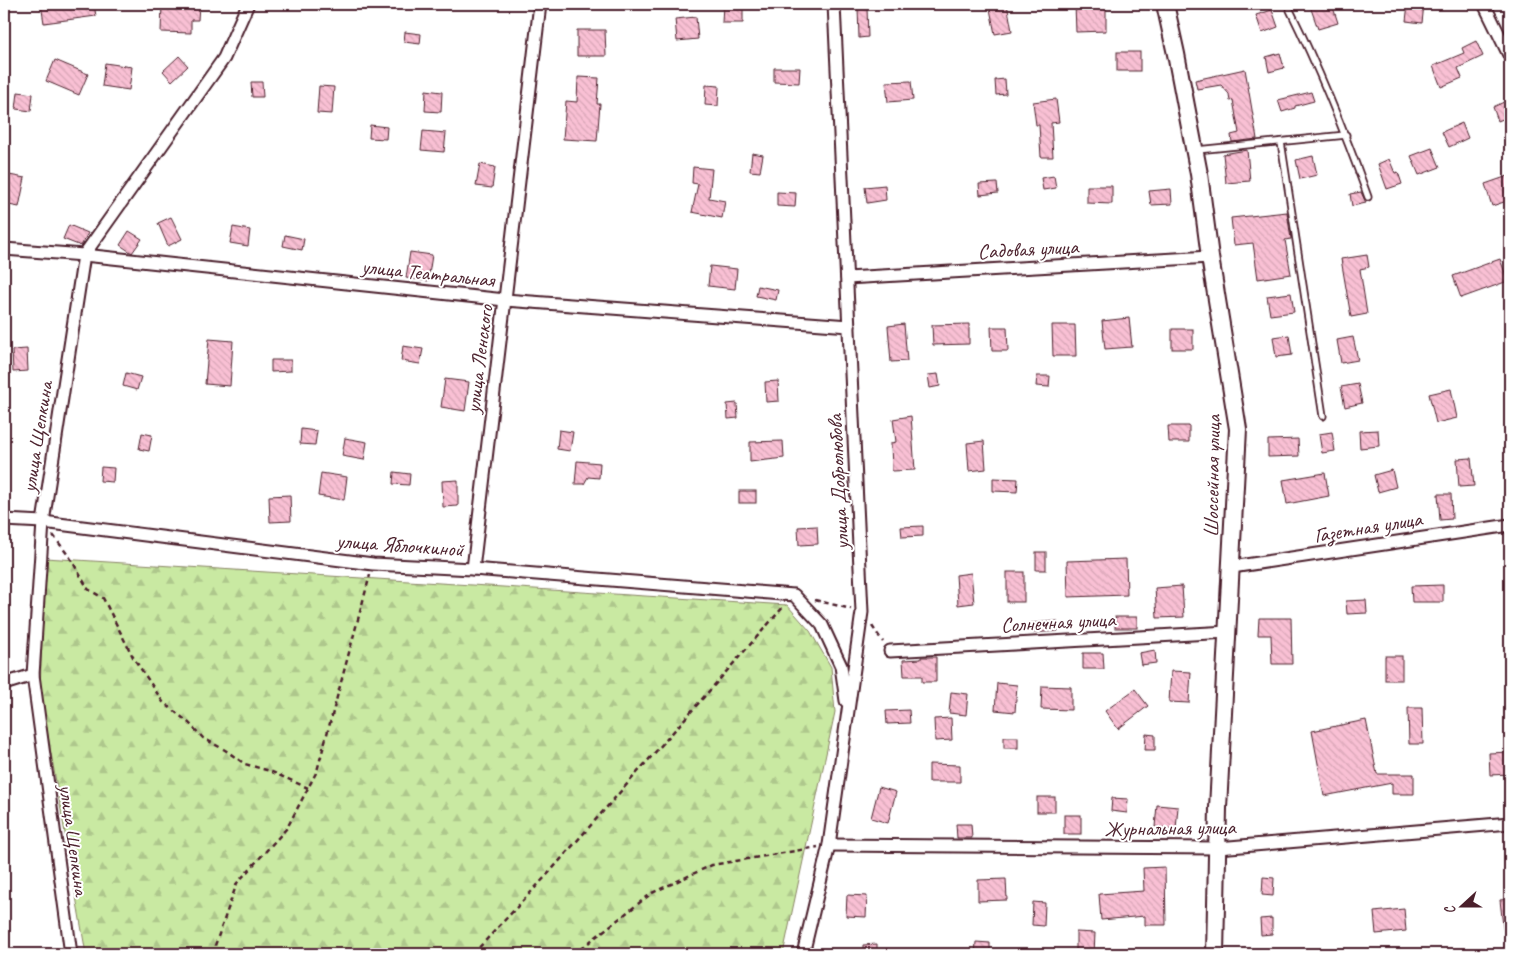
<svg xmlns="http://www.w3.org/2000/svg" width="1514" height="958" viewBox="0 0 1514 958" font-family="Caveat,sans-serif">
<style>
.forest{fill:url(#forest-firs);stroke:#8a8466}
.building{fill:url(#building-back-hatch);stroke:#4a1f2b}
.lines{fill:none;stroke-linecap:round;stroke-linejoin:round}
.lane-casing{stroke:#4a1f2b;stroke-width:9}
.street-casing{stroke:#4a1f2b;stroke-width:15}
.secondary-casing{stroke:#4a1f2b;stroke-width:20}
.path{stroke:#4a1f2b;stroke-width:2.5;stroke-dasharray:5 4;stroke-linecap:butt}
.lane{stroke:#fff;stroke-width:5.5}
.street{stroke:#fff;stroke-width:11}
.secondary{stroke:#fff;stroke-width:16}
.labels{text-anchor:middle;stroke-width:4;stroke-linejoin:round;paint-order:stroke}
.street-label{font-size:21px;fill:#4a1f2b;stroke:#fff}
</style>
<defs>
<pattern id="forest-firs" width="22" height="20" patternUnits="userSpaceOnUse" patternTransform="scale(1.25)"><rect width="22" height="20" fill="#c9e9a2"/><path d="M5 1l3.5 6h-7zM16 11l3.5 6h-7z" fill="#aec78c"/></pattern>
<pattern id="building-back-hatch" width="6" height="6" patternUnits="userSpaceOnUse" patternTransform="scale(1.25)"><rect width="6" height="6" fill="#f9c0d4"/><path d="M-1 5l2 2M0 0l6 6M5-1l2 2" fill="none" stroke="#d7a5b6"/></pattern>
</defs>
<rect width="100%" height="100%" fill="#fff"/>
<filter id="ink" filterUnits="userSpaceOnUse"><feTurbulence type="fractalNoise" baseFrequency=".02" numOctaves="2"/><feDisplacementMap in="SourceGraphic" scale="10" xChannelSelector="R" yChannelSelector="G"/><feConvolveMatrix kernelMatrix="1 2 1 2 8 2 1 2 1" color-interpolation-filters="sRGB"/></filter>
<g filter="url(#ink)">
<path class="forest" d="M45 558 787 605 810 631 831 667 835 712 783 954H86L40 690Z"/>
<g class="building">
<path d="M41 4H94L96 16 44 23Z"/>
<path d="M162 4H199L198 20H191V33L161 32Z"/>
<path d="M723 4H743V23H722Z"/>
<path d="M989 4H1007L1012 31 995 34Z"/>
<path d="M1075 4H1106V31L1076 32Z"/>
<path d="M1318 4H1332L1338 23 1318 29 1310 6Z"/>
<path d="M1408 4H1424L1422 23 1406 21Z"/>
<path d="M858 8H867L868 37 859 38Z"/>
<path d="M1272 10 1278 27 1262 33 1256 15Z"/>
<path d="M696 17 698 39 677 41 675 19Z"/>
<path d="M577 30H605L606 56H577Z"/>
<path d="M405 32 421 34 420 44 404 42Z"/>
<path d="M1476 41 1483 56 1458 68 1462 78 1441 87 1433 66 1464 53 1462 48Z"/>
<rect x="1117" y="52" width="23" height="19"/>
<path d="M1280 53 1284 68 1269 72 1266 57Z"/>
<path d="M179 56 188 66 172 81 163 71Z"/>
<path d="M55 60 88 74 79 95 46 81Z"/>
<path d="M105 63 132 67 129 90 102 86Z"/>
<path d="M774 68H800L799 83 774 82Z"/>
<path d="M1245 69 1257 139 1232 142 1231 135 1239 133 1233 100 1230 101 1229 94 1221 85 1197 89 1195 80Z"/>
<path d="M578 77 599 78 597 104H600L597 141 563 139 566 101 577 102Z"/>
<path d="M1005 79 1006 94 996 95 995 80Z"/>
<path d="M911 81 913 100 888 102 886 82Z"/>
<path d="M251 82H262L263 97H252Z"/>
<path d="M706 85 719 86 718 106 705 105Z"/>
<path d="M319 86 334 87 332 114 317 113Z"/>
<path d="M426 90 442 92 441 112 425 111Z"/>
<path d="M18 92 33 94 31 111 16 109Z"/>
<path d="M1311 92 1314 101 1295 106V108L1282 112 1278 100Z"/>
<path d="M1056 99 1059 122 1051 123 1053 157H1041L1039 125H1036L1033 102Z"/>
<path d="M1504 102 1510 116 1498 121 1493 107Z"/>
<path d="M1462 123 1468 138 1449 147 1442 132Z"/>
<path d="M370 125 387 127 386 139 369 138Z"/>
<path d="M423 131 446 133 444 152 421 150Z"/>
<path d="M1432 148 1440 167 1419 175 1411 156Z"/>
<path d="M1247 150 1250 181 1226 183 1223 154Z"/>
<path d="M752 153 763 155 760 172 750 171Z"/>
<path d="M1313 156 1317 175 1300 179 1296 160Z"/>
<path d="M1389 159 1395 173 1398 172 1402 184 1387 189 1378 164Z"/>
<path d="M480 164 495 167 492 188 476 186Z"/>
<path d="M693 167 712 169 709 198 725 201 722 218 692 212 698 184 692 183Z"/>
<path d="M4 174 25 178 19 207 4 204Z"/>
<path d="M1054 176 1056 188 1043 190 1041 178Z"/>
<path d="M1508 176 1510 181V200L1492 206 1485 184Z"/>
<path d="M997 183 998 193 980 195 979 184Z"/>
<path d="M885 185 886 200 867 203 865 187Z"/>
<path d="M1087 186H1112V204L1087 203Z"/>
<path d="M1171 189 1172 204 1151 205 1149 191Z"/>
<path d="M777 192 796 193 795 207 777 206Z"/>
<path d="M1361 192 1366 203 1352 206 1350 194Z"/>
<path d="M1287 212 1291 239 1285 240 1291 274 1258 279 1253 243 1234 245 1231 218Z"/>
<path d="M171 217 182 239 168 246 158 223Z"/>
<path d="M69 225 88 233 81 246 63 239Z"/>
<path d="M233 227 250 230 248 246 230 243Z"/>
<path d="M129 231 142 239 132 253 120 245Z"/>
<path d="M285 235 304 239 302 250 283 246Z"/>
<path d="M410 252 432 255 428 281 406 278Z"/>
<path d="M1367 255 1369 267 1360 269 1367 314 1351 317 1341 259Z"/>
<path d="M1500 259 1508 281 1461 298 1453 276Z"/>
<path d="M710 266 737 269 735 289 708 286Z"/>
<path d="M758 286 778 290 776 300 756 296Z"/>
<path d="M1291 293 1294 312 1270 315 1267 296Z"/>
<path d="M1129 318 1132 347 1105 349 1102 321Z"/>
<path d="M904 324 907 361 891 362 888 326Z"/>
<path d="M969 324V344L933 345 932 325Z"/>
<path d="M1052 325H1075L1076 356H1053Z"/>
<path d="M991 327H1007L1008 351H992Z"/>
<rect x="1172" y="329" width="21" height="20"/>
<path d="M1289 335 1292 355 1276 357 1273 337Z"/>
<path d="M1353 337 1358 360 1341 363 1337 340Z"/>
<path d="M209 339 233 341 230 386 205 384Z"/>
<path d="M403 346 423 349 420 364 401 361Z"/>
<path d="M27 349 28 371 13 372 12 350Z"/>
<path d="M271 360H291V371L271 372Z"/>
<path d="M126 373 141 377 137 390 123 386Z"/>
<path d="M938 374 940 386 930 388 928 375Z"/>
<path d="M1037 376H1050L1049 387 1036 386Z"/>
<path d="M445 379 469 382 465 411 441 407Z"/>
<path d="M778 381 779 401 766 402 765 382Z"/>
<path d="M1358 384 1362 403 1345 407 1341 387Z"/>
<path d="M1451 389 1457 418 1436 423 1429 394Z"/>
<path d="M737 403 738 418 728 419 727 404Z"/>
<path d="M911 416 915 470 892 471 891 443 896 442 893 419Z"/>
<path d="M1168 426H1189V442H1169Z"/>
<path d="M301 429 317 431 315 445 300 444Z"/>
<path d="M559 430 573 432 570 451 557 449Z"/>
<path d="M1378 430 1379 446 1360 448 1359 431Z"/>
<path d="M1332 432 1335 451 1322 453 1319 434Z"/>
<path d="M142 433 152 435 149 451 139 449Z"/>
<path d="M345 438 367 442 364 460 342 456Z"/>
<path d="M1298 439 1299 456 1268 457V440Z"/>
<path d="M783 441 784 458 750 462V442Z"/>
<path d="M984 441 986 469 969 471 967 443Z"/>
<path d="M1471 458 1474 486 1459 487 1457 459Z"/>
<path d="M577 461 600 463 599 478 588 477 584 484H575Z"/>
<path d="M101 467 114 468 113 482 100 481Z"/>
<path d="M1392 470 1396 487 1378 492 1374 475Z"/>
<path d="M394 472 410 474 409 485 393 484Z"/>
<path d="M321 473 347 477 344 500 318 496Z"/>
<path d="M1325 473 1329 496 1287 504 1283 480Z"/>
<path d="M993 478 1018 479 1017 492 993 491Z"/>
<path d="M458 480V506L443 507 442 481Z"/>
<rect x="739" y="491" width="17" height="12"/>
<path d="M1438 494H1451L1452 519 1440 520Z"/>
<path d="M290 495 291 521 270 522 269 496Z"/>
<path d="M817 526 818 544 799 545 798 527Z"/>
<path d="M923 526V536L902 537 901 527Z"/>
<rect x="1036" y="552" width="10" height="18"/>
<path d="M1126 559 1127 595 1068 597 1067 561Z"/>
<rect x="1007" y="572" width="17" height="30"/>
<path d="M971 573 974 603 958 605 956 575Z"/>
<path d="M1443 585V602H1412L1411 586Z"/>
<path d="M1182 586 1184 617 1157 618 1155 588Z"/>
<path d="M1366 600 1367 613 1347 614 1346 601Z"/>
<rect x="1115" y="617" width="22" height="11"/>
<path d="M1259 618H1291L1292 664H1272L1271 635H1258Z"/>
<path d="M1057 621 1058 631 1032 633 1031 623Z"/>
<path d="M1155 650 1156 663 1141 665 1139 653Z"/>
<path d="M1083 653H1103L1104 669H1083Z"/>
<rect x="1385" y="656" width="17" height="24"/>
<path d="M921 657H936V682H922V676H904L903 660 921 659Z"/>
<path d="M1171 671 1191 672 1189 703 1169 702Z"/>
<path d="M997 683 1017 685 1015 712 995 710Z"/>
<path d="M1042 686 1071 687V710L1041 709Z"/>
<path d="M1135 689 1148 706 1118 729 1105 711Z"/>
<path d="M951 692 968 694 966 715 949 713Z"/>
<path d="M1408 708H1422L1423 744H1409Z"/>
<path d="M909 710 910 723 887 724 886 711Z"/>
<path d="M951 718 952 740 935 741 934 719Z"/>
<path d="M1366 720 1377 774H1414V794H1392V783L1324 796 1312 731Z"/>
<path d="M1146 734 1155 735V750H1145Z"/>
<rect x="1004" y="737" width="14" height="11"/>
<path d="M1510 752V774L1490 775 1489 753Z"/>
<path d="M929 764 960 765V782H929Z"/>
<path d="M879 787 896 792 888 823 871 818Z"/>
<rect x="1037" y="797" width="18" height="15"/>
<path d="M1112 798 1128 799 1127 813 1111 811Z"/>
<path d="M1157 805 1178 807 1176 829 1155 827Z"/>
<rect x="1064" y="815" width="17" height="19"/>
<path d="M956 824H971L972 838H957Z"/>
<path d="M1165 867 1166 925H1145V916L1101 920 1099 894 1144 891 1143 868Z"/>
<path d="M1263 877 1274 878 1273 896 1262 895Z"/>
<path d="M1006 879 1007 900 978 901V880Z"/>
<path d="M847 895 867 896 866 917 846 916Z"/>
<path d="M1510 899V935H1504L1500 900Z"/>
<path d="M1033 902 1045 903 1044 926 1032 925Z"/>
<path d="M1404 909 1406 931 1376 934 1374 912Z"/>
<path d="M1272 918V934L1261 935 1260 919Z"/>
<path d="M1076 932 1095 933 1094 954H1076Z"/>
<path d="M976 942 990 943V954H975Z"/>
<path d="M877 944V954H863V945Z"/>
</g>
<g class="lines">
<defs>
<g id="lane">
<path d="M1290 10C1320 71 1345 133 1368 197"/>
<path d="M1281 142 1323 416"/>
<path d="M1197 150 1346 135"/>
</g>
<g id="street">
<path d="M1484 4 1510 57"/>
<path d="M4 249 84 255 505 300 849 326"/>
<path d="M847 278 1210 257"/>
<path d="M4 520 43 522 373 564 473 569 794 595 822 625 841 666 846 701"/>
<path d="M1232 567 1510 525"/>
<path d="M473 569 540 4"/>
<path d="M890 651 1228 632"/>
<path d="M4 684 33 675"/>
<path d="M829 845 1218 848 1510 823"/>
<path d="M71 954 33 675 43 522 84 255 224 58 248 4"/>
<path d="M803 954 829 845 862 612 834 4"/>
</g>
<path id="secondary" d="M1165 4 1176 54 1199 174 1210 257 1238 429 1218 808 1215 954"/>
</defs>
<use href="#lane" class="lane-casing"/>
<use href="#street" class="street-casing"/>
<use href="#secondary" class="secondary-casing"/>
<g class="path">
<path d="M53 535 71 559 88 589 103 598 133 657 163 702 189 723 203 738 225 750 245 764 270 771 308 788"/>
<path d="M815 600 851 609"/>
<path d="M872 626 883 642"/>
<path d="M212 954 237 883 287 828 317 771 370 575"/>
<path d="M473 954 547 875 785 605"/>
<path d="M574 954 652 893 712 865 818 847"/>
</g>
<use href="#lane" class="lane"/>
<use href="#street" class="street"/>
<use href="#secondary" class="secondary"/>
</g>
</g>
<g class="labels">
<g class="street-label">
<text transform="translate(1028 249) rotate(-3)" y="7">Садовая улица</text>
<text transform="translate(428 273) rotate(6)" y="7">улица Театральная</text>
<text transform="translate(479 359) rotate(-83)" y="7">улица Ленского</text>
<text transform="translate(37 437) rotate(-81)" y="7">улица Щепкина</text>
<text transform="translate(1212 476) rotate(-89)" y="7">Шоссейная улица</text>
<text transform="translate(838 482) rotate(-93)" y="7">улица Добролюбова</text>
<text transform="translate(1368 527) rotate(-9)" y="7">Газетная улица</text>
<text transform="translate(400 545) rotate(4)" y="7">улица Яблочкиной</text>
<text transform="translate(1058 622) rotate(-3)" y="7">Солнечная улица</text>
<text transform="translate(1170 828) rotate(-1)" y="7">Журнальная улица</text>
<text transform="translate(74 840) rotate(82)" y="7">улица Щепкина</text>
</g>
</g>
<rect width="1514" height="958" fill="none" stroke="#fff" stroke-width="20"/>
<rect x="10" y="10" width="1494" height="938" fill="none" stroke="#4a1f2b" stroke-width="2" filter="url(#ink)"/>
<g transform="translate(1462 906) rotate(249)" stroke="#ffffff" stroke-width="4" paint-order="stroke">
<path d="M0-4L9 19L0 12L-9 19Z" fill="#4a1f2b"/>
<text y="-8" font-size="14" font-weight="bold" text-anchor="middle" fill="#4a1f2b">С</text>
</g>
</svg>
